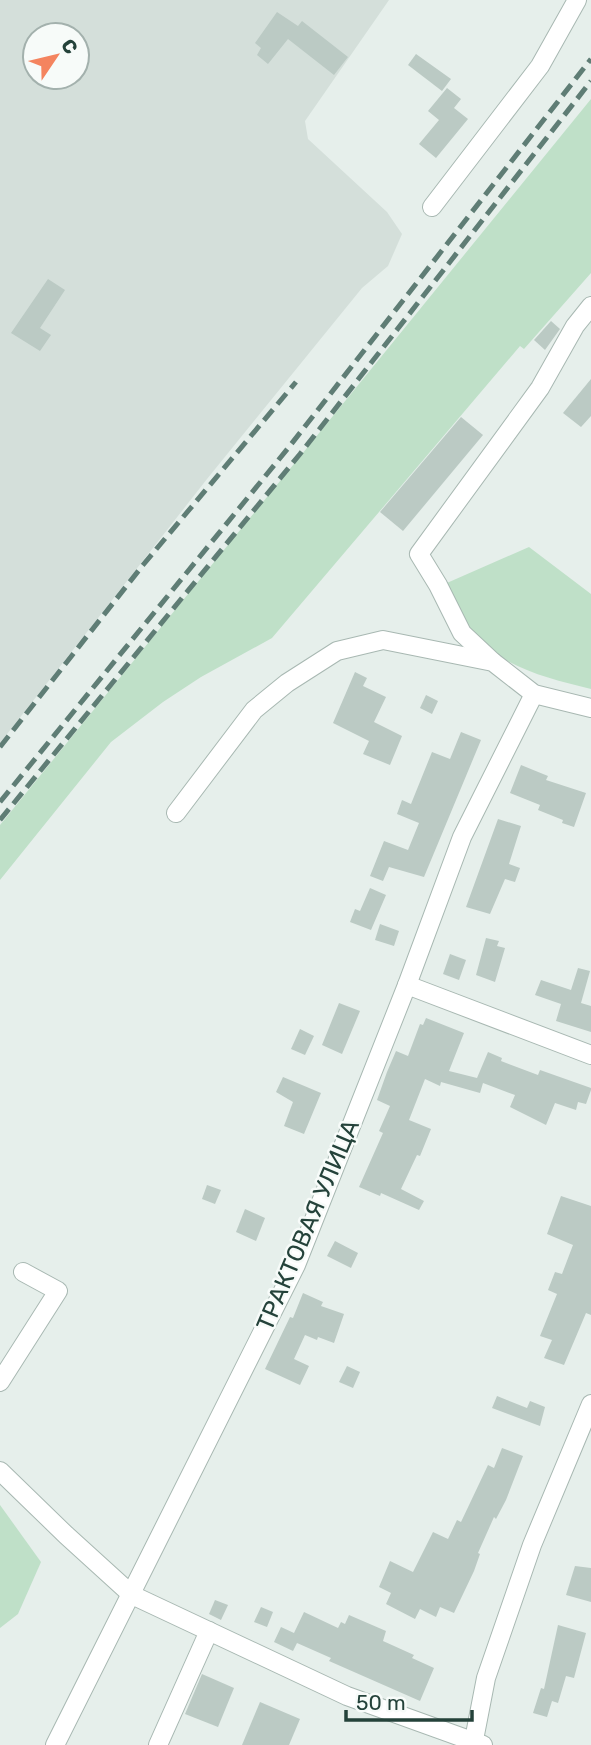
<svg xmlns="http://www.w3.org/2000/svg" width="591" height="1745" viewBox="0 0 591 1745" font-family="Rubik,sans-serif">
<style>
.built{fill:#d4dfda;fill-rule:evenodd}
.green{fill:#bfe0c8}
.building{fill:#bbcac4}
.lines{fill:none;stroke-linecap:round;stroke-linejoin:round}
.minor-casing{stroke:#a8b8b2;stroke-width:20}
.minor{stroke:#fff;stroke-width:18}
.rail{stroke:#5f7d75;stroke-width:5;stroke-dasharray:14 7;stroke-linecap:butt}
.labels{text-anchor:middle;stroke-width:5;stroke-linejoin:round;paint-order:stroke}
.street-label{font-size:24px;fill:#24423a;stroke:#f7fbf9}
</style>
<rect width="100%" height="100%" fill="#e6efeb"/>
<path class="built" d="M0 0H389L305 121 308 139 387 212 402 234 388 266 362 288 207 479 0 743ZM35 35H77V77H35Z"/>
<g class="green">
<path d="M591 99V273L524 349 520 346 272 638 201 677 163 702 111 742 0 880V825Z"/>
<path d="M529 547 591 594V689C546 678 502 667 470 632 458 619 449 600 440 586Z"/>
<path d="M0 1505 41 1562 18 1614 0 1628Z"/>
</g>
<g class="building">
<path d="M277 12 298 26 302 21 348 57 334 75 288 39 268 64 257 55 261 48 255 43Z"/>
<path d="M416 54 451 79 442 91 408 65Z"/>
<path d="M447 88 461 99 454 108 468 119 436 158 419 144 439 120 428 111Z"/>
<path d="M48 279 65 290 40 328 51 335 40 351 11 333Z"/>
<path d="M551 321 560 329 545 350 534 340Z"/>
<path d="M591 379V416L581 427 563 413Z"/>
<path d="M461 417 483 435 403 531 380 512Z"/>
<path d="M355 672 367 678 363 686 386 697 374 722 402 736 390 765 363 754 369 741 333 723Z"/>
<path d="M426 695 438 701 432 714 420 708Z"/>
<path d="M461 732 481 740 424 877 389 867 383 881 370 876 384 841 408 850 419 823 397 814 402 800 411 804 432 752 450 759Z"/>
<path d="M521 765 548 776 546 780 586 793 574 827 562 823 563 820 538 810 540 805 510 793Z"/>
<path d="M498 819 521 826 509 864 520 868 515 882 505 879 490 914 466 907Z"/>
<path d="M370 888 386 895 371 930 350 922 355 909 360 911Z"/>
<path d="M380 924 399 931 394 946 375 940Z"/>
<path d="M486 938 499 941 497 946 505 948 495 982 476 975Z"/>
<path d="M450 954 466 960 459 980 443 974Z"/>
<path d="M578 968 590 971 581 1003 591 1006V1032L556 1021 561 1004 535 995 541 980 571 990Z"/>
<path d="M339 1003 360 1011 342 1054 322 1045Z"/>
<path d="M426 1018 464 1033 449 1071 477 1078 488 1052 502 1058 501 1061 538 1075 540 1070 591 1088V1090L586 1104 578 1102 576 1110 555 1103 546 1125 510 1107 515 1095 483 1083 480 1093 441 1082 440 1086 425 1079 409 1120 431 1129 420 1156 417 1155 401 1189 424 1201 419 1210 381 1193 380 1196 359 1187 383 1133 379 1131 390 1106 377 1100 387 1072 396 1051 408 1056 420 1024 423 1025Z"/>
<path d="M300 1029 314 1036 305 1055 291 1049Z"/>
<path d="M283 1077 321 1093 304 1134 284 1126 293 1102 276 1092Z"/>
<path d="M207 1185 221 1190 215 1204 202 1199Z"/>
<path d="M561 1196 591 1206V1315L586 1313 564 1365 544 1358 552 1340 540 1336 557 1294 548 1290 555 1272 562 1274 573 1245 547 1234Z"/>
<path d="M245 1209 265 1218 256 1241 236 1232Z"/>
<path d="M335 1241 358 1253 351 1268 327 1256Z"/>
<path d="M303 1293 323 1302 321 1306 344 1314 334 1343 318 1337 317 1340 305 1335 294 1359 309 1366 300 1385 265 1369 290 1317 293 1318Z"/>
<path d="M347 1366 360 1372 353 1388 339 1382Z"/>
<path d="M497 1396 527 1408 530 1401 545 1407 540 1426 492 1408Z"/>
<path d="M502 1448 523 1456 506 1500 496 1519 494 1517 478 1553 480 1554 474 1571 454 1613 440 1607 436 1617 420 1609 415 1619 386 1604 391 1593 379 1587 390 1561 413 1572 433 1532 448 1539 457 1520 461 1522 488 1465 494 1468Z"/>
<path d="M575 1566 591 1568V1602L566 1595Z"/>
<path d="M215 1600 228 1605 221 1620 209 1614Z"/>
<path d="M261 1607 273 1612 267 1627 254 1622Z"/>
<path d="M304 1612 338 1628 341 1622 345 1624 349 1615 386 1631 383 1641 414 1655 412 1658 434 1668 420 1701 329 1661 331 1658 297 1643 293 1651 274 1642 281 1627 294 1633Z"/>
<path d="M558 1625 586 1633 574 1678 566 1676 558 1703 552 1701 547 1717 533 1713 541 1688 544 1689Z"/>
<path d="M202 1674 234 1688 218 1727 185 1714Z"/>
<path d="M260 1702 300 1719 289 1745H242Z"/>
</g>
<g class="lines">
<defs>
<g id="minor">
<path d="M432 207 540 66 577 0"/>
<path d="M493 662 462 633 438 585 419 554 540 388 575 326 591 306"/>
<path d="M176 813 254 710 287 683 337 651 383 640 493 662 534 694 591 708"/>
<path d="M407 985 591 1055"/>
<path d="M0 1382 58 1291 23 1272"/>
<path d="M0 1471 66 1535 132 1595 347 1696 483 1745"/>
<path d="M55 1745 296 1265 407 985 462 837 534 694"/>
<path d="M158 1745 209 1631"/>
<path d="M473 1745 486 1678 532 1545 591 1404"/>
</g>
</defs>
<use href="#minor" class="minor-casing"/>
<use href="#minor" class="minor"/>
<g class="rail">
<path d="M0 747 143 565 296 382"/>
<path d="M0 802 289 447 591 59"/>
<path d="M0 820 300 454 591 81"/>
</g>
</g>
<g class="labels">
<g class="street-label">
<text transform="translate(308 1225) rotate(-67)" y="8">ТРАКТОВАЯ УЛИЦА</text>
</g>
</g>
<g transform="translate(56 56) rotate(55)"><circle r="33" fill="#f7fbf9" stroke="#a3b1ad" stroke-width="2"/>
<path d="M0-5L12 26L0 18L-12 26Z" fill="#f4845f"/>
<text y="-10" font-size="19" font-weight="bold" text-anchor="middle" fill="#24423a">С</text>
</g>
<path d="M346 1710v10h126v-10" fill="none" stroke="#24423a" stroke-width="3.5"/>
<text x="356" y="1710" font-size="21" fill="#24423a" stroke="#f7fbf9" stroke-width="5" paint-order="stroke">50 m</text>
</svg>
